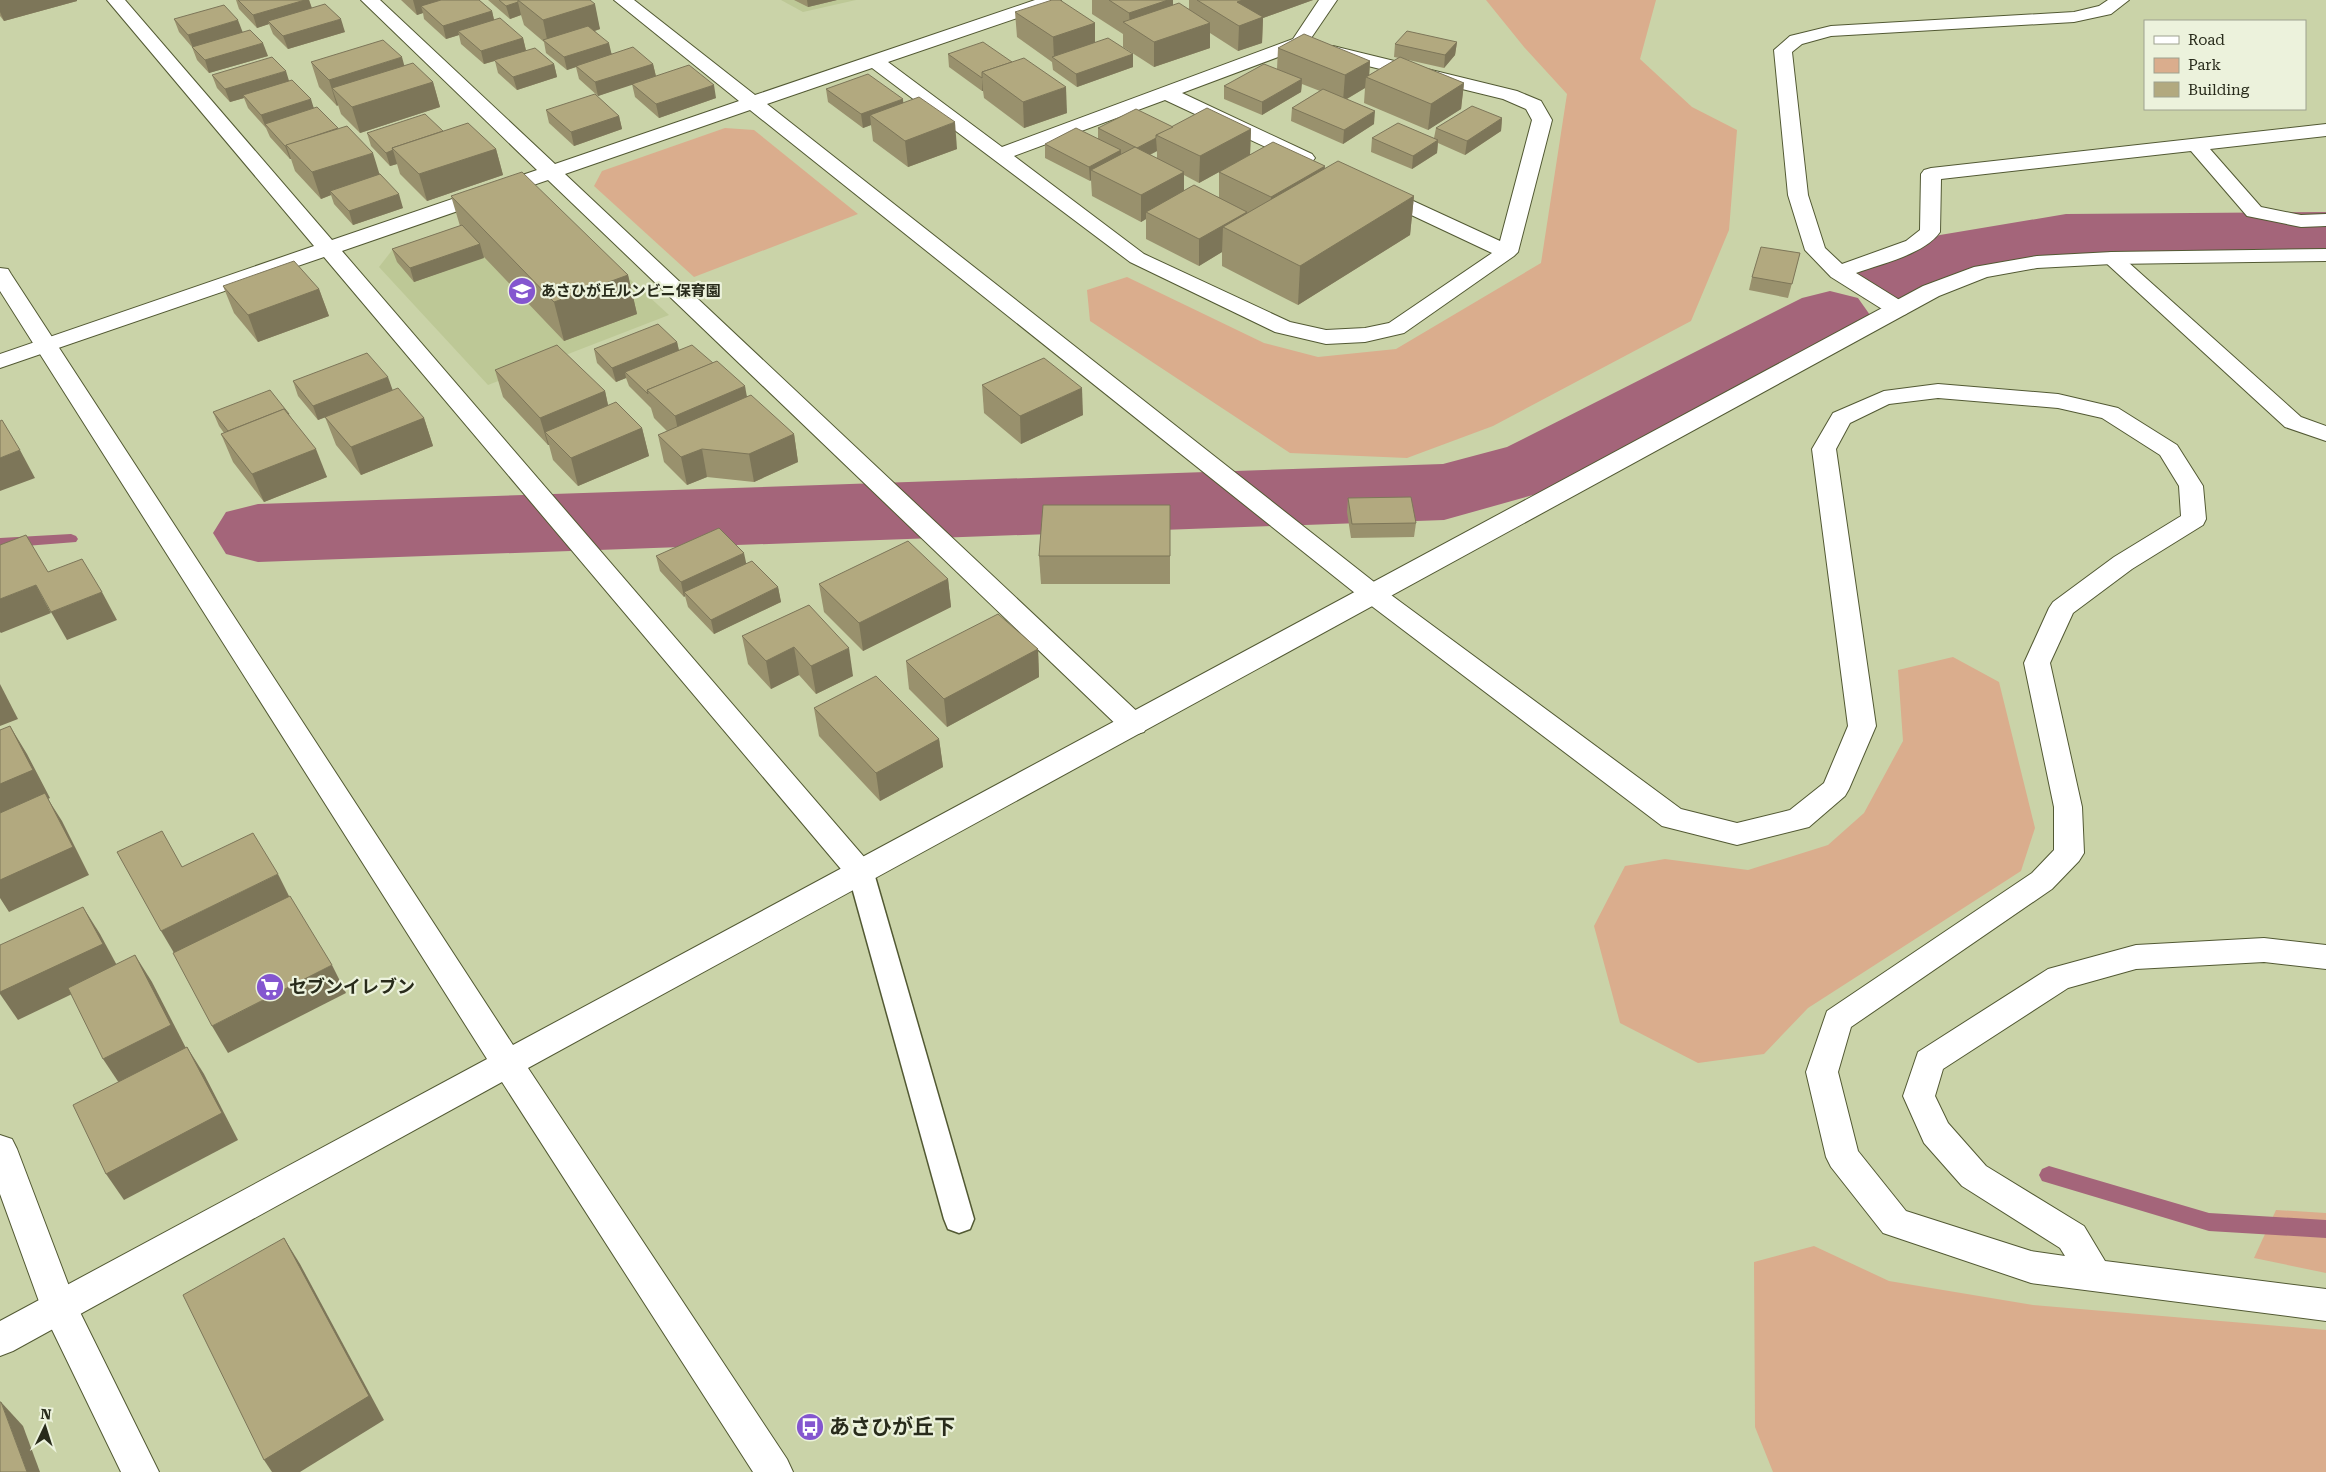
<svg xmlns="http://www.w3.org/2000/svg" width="2326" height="1472" viewBox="0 0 2326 1472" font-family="'Roboto Serif','Noto Sans JP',serif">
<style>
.built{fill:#bdc896}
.green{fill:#daad8d}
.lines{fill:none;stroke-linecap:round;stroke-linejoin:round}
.stream{fill:#a4657a;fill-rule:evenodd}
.river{fill:#a4657a;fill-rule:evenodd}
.lane-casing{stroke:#525933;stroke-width:3}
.street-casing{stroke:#525933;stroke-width:2}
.secondary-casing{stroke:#525933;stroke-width:2}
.lane{fill:#fff;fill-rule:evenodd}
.street{fill:#fff;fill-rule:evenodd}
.secondary{fill:#fff;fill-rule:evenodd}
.wall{fill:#99916d;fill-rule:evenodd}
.shaded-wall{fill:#7d7659}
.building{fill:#b2a97f;stroke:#7d7659}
.labels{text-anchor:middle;stroke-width:4.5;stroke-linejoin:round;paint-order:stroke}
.far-poi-label{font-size:15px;font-weight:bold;fill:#282b1b;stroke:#ecf2dc;text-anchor:start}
.poi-label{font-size:18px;font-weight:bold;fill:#282b1b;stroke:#ecf2dc;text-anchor:start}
.near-poi-label{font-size:21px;font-weight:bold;fill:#282b1b;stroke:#ecf2dc;text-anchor:start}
</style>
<rect width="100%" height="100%" fill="#cad3a8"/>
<g class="built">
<path d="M781 0H856L803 12Z"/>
<path d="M549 205 669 315 488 385 379 267 393 249Z"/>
</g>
<g class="green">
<path d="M1486 0H1656L1640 59 1692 107 1737 130 1729 230 1691 321 1493 426 1407 458 1290 453 1090 321 1087 290 1127 277 1264 343 1318 357 1396 349 1541 263 1567 94 1524 47Z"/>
<path d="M725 128 754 130 858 214 694 277 594 186 602 171Z"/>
<path d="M1953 657 1999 682 2035 828 2021 871 1808 1008 1764 1054 1698 1063 1620 1023 1594 926 1625 866 1665 859 1748 870 1828 845 1864 813 1903 741 1898 670Z"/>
<path d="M2276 1210 2326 1213V1273L2254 1258Z"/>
<path d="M1814 1246 1889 1281 2033 1305 2326 1330V1472H1773L1755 1427 1754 1262Z"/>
</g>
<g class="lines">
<g class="stream">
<path d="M71 534 76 536 78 539 76 542 0 548V538Z"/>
<path d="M2049 1166 2209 1213 2326 1220V1238L2209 1231 2042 1181 2039 1175 2042 1169Z"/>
</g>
<g class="river">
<path d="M2326 212V258L2066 260 1961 278 1920 299 1892 305 1864 299 1853 282 1864 265 1913 242 1940 235 2066 214Z"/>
<path d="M1830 291 1858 298 1870 315 1858 332 1569 485 1444 520 258 562 226 554 213 533 226 512 258 504 1443 464 1507 447 1802 298Z"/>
</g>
<defs>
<path id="lane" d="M861 863 870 866 874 873 974 1219 970 1229 959 1233 948 1229 944 1219 848 873 852 866Z"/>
<g id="street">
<path d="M107 0H125L332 240 537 170 361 0H380L555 164 739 101 614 0H634L755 95 1035 0H1061L1058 4 888 62 1002 147 1293 39 1319 0H1337L1305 47 1182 93 1312 154 1315 158 1312 162 1305 164 1298 162 1165 100 1014 156 1144 254 1290 322 1326 330 1365 328 1389 323 1492 253 1371 196 1368 192 1371 188 1378 186 1385 188 1500 241 1532 120 1526 109 1503 99 1327 56 1324 52 1327 48 1333 46 1517 91 1541 101 1552 120 1518 252 1514 256 1404 333 1365 342 1326 344 1275 332 1130 262 872 68 767 104 1383 589 1681 809 1737 823 1790 810 1824 783 1848 726 1812 449 1833 413 1884 391 1938 384 2058 394 2118 408 2177 445 2203 486 2206 519 2203 525 2132 569 2073 613 2050 663 2082 807 2084 853 2079 861 2052 889 1851 1027 1838 1072 1858 1151 1906 1211 2031 1251 2065 1256 2060 1248 1962 1186 1924 1143 1903 1096 1918 1052 2048 969 2136 945 2264 938 2326 945V969L2264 962 2136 969 2068 988 1943 1069 1935 1096 1948 1123 1986 1166 2084 1226 2105 1261 2326 1289V1321L2031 1283 1883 1233 1831 1167 1826 1157 1806 1072 1827 1011 2032 873 2054 850V807L2024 663 2049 608 2053 602 2114 557 2181 516 2179 486 2160 455 2102 418 2058 408 1938 398 1889 404 1850 423 1836 449 1876 726 1849 789 1845 796 1809 827 1737 845 1662 826 1365 601 750 110 565 174 1144 718 1148 725 1144 732 1134 735 1124 732 548 180 342 251 871 865 876 873 871 881 861 884 851 881 324 257 0 368V354L314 246Z"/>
<path d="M2108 0H2129L2111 14 2074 22 1831 36 1802 44 1792 52 1808 195 1825 248 1842 264 1906 241 1920 230 1921 174 1924 170 1931 168 2326 124V136L2210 149 2261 207 2301 215 2326 214V226L2301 227 2247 216 2191 151 1941 179 1940 232C1925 254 1881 264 1856 273L1906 304 1909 309 1906 314 1898 316 1890 314 1831 277 1805 250 1788 195 1774 50 1790 36 1831 26 2074 12 2099 6Z"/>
<path d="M2112 252 2119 254 2301 417 2326 426V441L2285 427 2105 262 2101 258 2105 254Z"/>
<path d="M0 1135 12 1139 17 1149 75 1302 159 1472H121L41 1307 0 1194Z"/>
</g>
<path id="secondary" d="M2326 249V261L2112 264 2037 268 1987 277 1939 296 528 1068 787 1459 793 1472H753L502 1082 13 1351 0 1356V1321L487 1059 0 291V268L8 269 11 274 513 1045 1923 286 1974 267 2037 256 2112 252Z"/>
</defs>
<use href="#lane" class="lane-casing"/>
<use href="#street" class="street-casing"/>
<use href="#secondary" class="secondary-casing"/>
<use href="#lane" class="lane"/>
<use href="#street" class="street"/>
<use href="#secondary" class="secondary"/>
</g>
<g class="wall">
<path d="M0 0 77 1 4 21 0 16Z"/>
<path d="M236 0H309L312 8 345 32 288 49 273 34 269 24 257 28 239 9Z"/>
<path d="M401 0H479L492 11 494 20 523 38 526 50 554 64 557 77 517 90 498 73 495 61 484 64 461 44 459 35 446 39 424 19 423 13 417 15Z"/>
<path d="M488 0H590L600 29 595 31 612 54 653 64 656 76 716 98 659 118 635 97 632 84 598 96 579 79 576 67 567 70 546 53 544 42 524 25 521 15 510 19Z"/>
<path d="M794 0H837L808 7Z"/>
<path d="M1092 0H1173V5L1189 9V0H1313L1263 18 1262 43 1238 51 1210 33V48L1154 67 1123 47V34L1092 14Z"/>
<path d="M1015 12 1095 23V42L1133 54V67L1077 87 1053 70 1052 62 1017 37Z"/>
<path d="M174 19 242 32 268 56 209 73 197 60 192 47 179 32Z"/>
<path d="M1457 42 1455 55 1444 68 1404 59 1464 83 1461 109 1428 130 1364 103 1365 88 1347 99 1374 124 1343 144 1291 121 1292 108 1320 91 1302 84 1301 92 1262 115 1224 99V86L1277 69 1278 48 1370 61 1369 75 1399 58 1394 57 1395 44Z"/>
<path d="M948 54 1067 113 1024 128 984 98 983 91H982L949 67Z"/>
<path d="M311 62 404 66 433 82 440 107 360 133 341 114 338 105 337 106 319 87Z"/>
<path d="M212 75 289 81 314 108 380 174 403 208 353 225 334 204 331 195 321 199 295 171 291 159H290L270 137 266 128 248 108 244 98 230 102 217 88Z"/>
<path d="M826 89 903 103 957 149 908 167 873 141 871 125 863 128 828 102Z"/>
<path d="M546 110 619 116 622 129 574 146 549 123Z"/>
<path d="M1502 118 1501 131 1465 155 1438 143 1437 153 1412 169 1371 152 1372 138H1434L1436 128Z"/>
<path d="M1173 127 1251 129 1250 155 1199 183 1184 175V190L1219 197V172L1325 168 1414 196 1410 235 1298 305 1222 266V252L1199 266 1146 239V219L1141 222 1092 196 1091 180 1090 181 1045 158V144L1098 139V128ZM1157 151V158L1150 155Z"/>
<path d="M443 131 496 149 503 175 427 201 400 174 397 164 390 166 371 146 367 133Z"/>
<path d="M451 196 628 275 637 314 564 341 484 257 414 282 397 262 392 249 460 226Z"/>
<path d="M1800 253 1788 298 1749 290 1752 277Z"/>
<path d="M223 286 319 289 329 316 258 342 234 313Z"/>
<path d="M677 342 679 350 747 396 794 434 798 462 754 482 707 477 687 485 664 462 658 435 667 431 654 418 651 408 629 386 626 378 616 382 597 363 594 349Z"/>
<path d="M495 370 605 391 608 405 642 428 649 456 578 486 553 460 549 445H548L503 397Z"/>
<path d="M293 381 393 391 424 418 433 446 361 475 336 445 325 417 365 402 318 420 298 396Z"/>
<path d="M982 385 1083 415 1021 444 984 413Z"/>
<path d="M213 412 289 414 327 477 264 502 233 462 221 434 224 433 219 426Z"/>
<path d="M1348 498 1416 523 1414 537 1351 538 1347 512Z"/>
<path d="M1170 505V584H1041L1039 556Z"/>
<path d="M656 556 746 564 778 587 781 602 714 634 688 607 685 596 684 597 660 571Z"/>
<path d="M948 579 951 607 863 651 824 612 819 584Z"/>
<path d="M809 605 853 676 816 694 799 675 771 689 748 664 742 636Z"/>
<path d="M1038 649 1039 677 947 727 909 689 906 661Z"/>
<path d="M814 708 939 739 943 767 880 801 819 736Z"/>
</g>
<g class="shaded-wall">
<path d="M0 0H77V1L4 21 0 12Z"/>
<path d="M305 0H309L313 12 268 21 269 24 257 28 253 15Z"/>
<path d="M413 0H467L421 6 423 13 417 15Z"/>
<path d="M807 0H837L808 7Z"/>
<path d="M1168 0H1173V23L1130 26 1129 13Z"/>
<path d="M1243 0H1313L1263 18 1262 43 1238 51 1239 26 1237 2Z"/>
<path d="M518 2 521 15 510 19 506 6Z"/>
<path d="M595 4 600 29 550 45 548 44 543 20Z"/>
<path d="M492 11 495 24 458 31 459 35 446 39 443 26Z"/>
<path d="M341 19 345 32 288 49 283 36Z"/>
<path d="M238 20 243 33 193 48 188 35Z"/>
<path d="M1095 23V49L1054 58 1053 37Z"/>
<path d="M1210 23V48L1154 67V42Z"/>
<path d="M523 38 526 51 484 64 481 51Z"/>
<path d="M1457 42 1455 55 1444 68 1445 55Z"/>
<path d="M263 43 268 56 209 73 205 60Z"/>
<path d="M609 43 612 56 576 66V67L567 70 564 57Z"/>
<path d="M1133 54V67L1077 87 1076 74Z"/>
<path d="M402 57 409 83 332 88 338 105 337 106 329 80Z"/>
<path d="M1370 61 1369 78 1366 77 1365 88 1343 101 1345 75Z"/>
<path d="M554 64 557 77 517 90 513 77Z"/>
<path d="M653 64 656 77 598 96 595 82Z"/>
<path d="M286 71 290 84 243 95 244 98 230 102 225 89Z"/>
<path d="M982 78 983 91H982Z"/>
<path d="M1302 79 1301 92 1262 115V102Z"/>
<path d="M433 82 440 107 360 133 352 107Z"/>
<path d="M1464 83 1461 109 1428 130 1431 104Z"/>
<path d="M714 85 716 98 659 118 656 104Z"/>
<path d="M1066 87 1067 113 1024 128 1023 102Z"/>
<path d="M311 99 315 112 265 124 266 128 261 115Z"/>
<path d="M903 99 904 113 870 115 871 125 863 128 861 114Z"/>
<path d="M1375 111 1374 124 1343 144 1344 130Z"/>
<path d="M619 116 622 129 574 146 571 132Z"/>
<path d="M1502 118 1501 131 1465 155 1467 141Z"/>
<path d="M955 122 957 149 908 167 905 141Z"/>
<path d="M1251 129 1250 155 1199 183 1200 156Z"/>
<path d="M1156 138 1157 151 1137 161V148Z"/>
<path d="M1438 140 1437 153 1412 169 1413 156Z"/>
<path d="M286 145 291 159H290L285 146Z"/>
<path d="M496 149 503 175 427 201 419 174Z"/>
<path d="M393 150 397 164 390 166 386 153Z"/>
<path d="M1121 150V164L1091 170V180L1090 181 1089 167Z"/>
<path d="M373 153 381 179 330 191 331 195 321 199 312 172Z"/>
<path d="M1325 166 1323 193 1270 224 1271 197Z"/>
<path d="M1184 172V198L1146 212V219L1141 222V195Z"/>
<path d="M399 194 403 208 353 225 349 211Z"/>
<path d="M1414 196 1410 235 1298 305 1300 266Z"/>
<path d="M1247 212 1246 238 1223 227 1222 252 1199 266V239Z"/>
<path d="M480 244 484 258 414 282 410 268Z"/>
<path d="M628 275 637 314 564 341 554 302Z"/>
<path d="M319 289 329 316 258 342 248 315Z"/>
<path d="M677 342 680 356 625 372 626 378 616 382 612 368Z"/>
<path d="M388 377 393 391 318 420 313 406Z"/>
<path d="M745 386 750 414 681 444 675 416Z"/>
<path d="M1082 388 1083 415 1021 444 1020 416Z"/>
<path d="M605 391 611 419 545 432 549 445H548L540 418Z"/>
<path d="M424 418 433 446 361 475 351 447Z"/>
<path d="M642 428 649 456 578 486 571 458Z"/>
<path d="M794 434 798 462 754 482 749 454Z"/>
<path d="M316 449 327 477 264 502 252 474Z"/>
<path d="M702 449 707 477 687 485 681 457Z"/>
<path d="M20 450 35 478 0 491V458Z"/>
<path d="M744 553 747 567 684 592 685 596 684 597 681 582Z"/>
<path d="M948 579 951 607 863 651 859 623Z"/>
<path d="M36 585 51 613 1 633 0 632V599Z"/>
<path d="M778 587 781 602 714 634 711 620Z"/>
<path d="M102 592 117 620 67 640 51 612Z"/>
<path d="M794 647 799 675 771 689 766 661Z"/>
<path d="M849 648 853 676 816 694 811 666Z"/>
<path d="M1038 649 1039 677 947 727 944 699Z"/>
<path d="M0 684 18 719 0 726Z"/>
<path d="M10 726 27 754 50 798 48 799 62 821 89 875 9 912 0 898V784Z"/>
<path d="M939 739 943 767 880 801 876 773Z"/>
<path d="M278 874 292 902 177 958 161 931Z"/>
<path d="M83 907 100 934 120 971 18 1020 0 994V992Z"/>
<path d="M135 955 152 982 188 1052 121 1086 103 1059Z"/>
<path d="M332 965 346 993 228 1053 212 1026Z"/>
<path d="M187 1047 204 1074 238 1140 124 1200 106 1174Z"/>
<path d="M284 1238 300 1264 384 1420 300 1472H272L264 1460Z"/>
<path d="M1 1402 23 1426 40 1472H27Z"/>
</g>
<g class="building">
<path d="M238 0H305L253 15Z"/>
<path d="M441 0H479L492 11 443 26 421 6Z"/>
<path d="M499 0H518V2L506 6Z"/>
<path d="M518 0H590L595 4 543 20Z"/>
<path d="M1052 0H1060L1095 23 1053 37 1015 12Z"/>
<path d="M1109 0H1168L1129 13Z"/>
<path d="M1197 0H1243L1237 2 1263 17 1239 26Z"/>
<path d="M1179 3 1210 23 1154 42 1123 22Z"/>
<path d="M325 4 341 19 283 36 268 21Z"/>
<path d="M224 5 238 20 188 35 174 19Z"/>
<path d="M500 18 523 38 481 51 458 31Z"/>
<path d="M588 26 609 43 564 57 543 40Z"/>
<path d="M250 30 263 43 205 60 192 47Z"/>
<path d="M1407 31 1457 42 1445 55 1395 44Z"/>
<path d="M1304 34 1370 61 1345 75 1278 48Z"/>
<path d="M1108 38 1133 54 1076 74 1052 57Z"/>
<path d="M383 40 402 57 329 80 311 62Z"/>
<path d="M983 42 1012 62 982 72V78L948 54Z"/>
<path d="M633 47 653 64 595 82 576 66Z"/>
<path d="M535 48 554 64 513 77 494 60Z"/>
<path d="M272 57 286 71 225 89 212 75Z"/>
<path d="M1400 57 1464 83 1431 104 1366 77Z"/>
<path d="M1024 58 1066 87 1023 102 982 72Z"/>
<path d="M413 63 433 82 352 107 332 88Z"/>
<path d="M1264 64 1302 79 1262 102 1224 86Z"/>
<path d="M689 65 714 85 656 104 632 84Z"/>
<path d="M868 74 903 99 861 114 826 89Z"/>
<path d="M292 80 311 99 261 115 243 95Z"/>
<path d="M1323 89 1375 111 1344 130 1292 108Z"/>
<path d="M595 94 619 116 571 132 546 110Z"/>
<path d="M919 97 955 122 905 141 870 115Z"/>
<path d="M1472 106 1502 118 1467 141 1436 128Z"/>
<path d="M317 107 338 128 285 146 265 124Z"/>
<path d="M1207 108 1251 129 1200 156 1156 135Z"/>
<path d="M1136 109 1173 127 1156 135V138L1137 148 1098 128Z"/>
<path d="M425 114 443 131 392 148 393 150 386 153 367 133Z"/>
<path d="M468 123 496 149 419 174 392 148Z"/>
<path d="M1398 123 1438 140 1413 156 1372 138Z"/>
<path d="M347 126 373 153 312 172 286 145Z"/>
<path d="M1076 128 1121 150 1089 167 1045 144Z"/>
<path d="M1273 142 1325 166 1271 197 1219 172Z"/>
<path d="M1135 147 1184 172 1141 195 1091 170Z"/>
<path d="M1338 161 1414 196 1300 266 1223 227Z"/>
<path d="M522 172 628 275 554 302 451 196Z"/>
<path d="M380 174 399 194 349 211 330 191Z"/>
<path d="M1194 185 1247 212 1199 239 1146 212Z"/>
<path d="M462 225 480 244 410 268 392 249Z"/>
<path d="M1761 247 1800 253 1792 284 1752 277Z"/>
<path d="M294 261 319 289 248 315 223 286Z"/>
<path d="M658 324 677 342 612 368 594 349Z"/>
<path d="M557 345 605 391 540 418 495 370Z"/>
<path d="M692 345 713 363 647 390 648 394 625 372Z"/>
<path d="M367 353 388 377 313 406 293 381Z"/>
<path d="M1044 358 1082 388 1020 416 982 385Z"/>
<path d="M717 361 745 386 675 416 647 390Z"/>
<path d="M398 388 424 418 351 447 325 417Z"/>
<path d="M270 390 289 414H288L284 409 228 431 213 412Z"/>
<path d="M751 395 794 434 749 454 702 449 681 457 658 435Z"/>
<path d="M616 402 642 428 571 458 545 432Z"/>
<path d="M284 409 316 449 252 474 221 434Z"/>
<path d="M2 420 20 450 0 458V421Z"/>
<path d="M1411 497 1416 523 1352 524 1348 498Z"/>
<path d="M1043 505H1170V556H1039Z"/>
<path d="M719 528 744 553 681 582 656 556Z"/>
<path d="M26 535 48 572 82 559 102 592 51 612 36 585 0 599V545Z"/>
<path d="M908 541 948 579 859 623 819 584Z"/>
<path d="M752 561 778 587 711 620 684 592Z"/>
<path d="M809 605 849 648 811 666 794 647 766 661 742 636Z"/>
<path d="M998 614 1038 649 944 699 906 661Z"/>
<path d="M876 676 939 739 876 773 814 708Z"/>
<path d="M10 726 33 770 0 784V730Z"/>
<path d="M45 793 73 847 0 880V813Z"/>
<path d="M162 831 182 867 253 833 278 874 161 931 117 852Z"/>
<path d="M290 896 332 965 212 1026 173 953Z"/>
<path d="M83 907 103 944 0 992V945Z"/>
<path d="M135 955 171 1025 103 1059 68 988Z"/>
<path d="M187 1047 222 1113 106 1174 73 1105Z"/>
<path d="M284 1238 369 1396 264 1460 183 1295Z"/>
<path d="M0 1402H1L27 1472H0Z"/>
</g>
<defs>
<symbol id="school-disc" viewBox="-11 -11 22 22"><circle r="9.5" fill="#8456cf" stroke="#ecf2dc"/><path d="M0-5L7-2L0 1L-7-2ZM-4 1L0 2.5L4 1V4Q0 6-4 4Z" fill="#fff"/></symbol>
<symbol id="supermarket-disc" viewBox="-11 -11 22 22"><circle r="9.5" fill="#8456cf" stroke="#ecf2dc"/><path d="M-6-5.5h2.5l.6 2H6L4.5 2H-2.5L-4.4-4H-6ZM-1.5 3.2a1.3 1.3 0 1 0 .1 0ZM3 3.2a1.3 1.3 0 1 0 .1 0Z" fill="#fff"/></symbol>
<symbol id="bus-disc" viewBox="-11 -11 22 22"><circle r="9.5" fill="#8456cf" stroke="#ecf2dc"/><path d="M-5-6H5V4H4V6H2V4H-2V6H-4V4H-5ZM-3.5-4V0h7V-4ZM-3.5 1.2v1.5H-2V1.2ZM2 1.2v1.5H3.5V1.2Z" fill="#fff"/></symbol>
</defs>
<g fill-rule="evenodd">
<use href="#school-disc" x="506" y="275" width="32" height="32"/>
<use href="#supermarket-disc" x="254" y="971" width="32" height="32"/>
<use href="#bus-disc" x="794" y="1411" width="32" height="32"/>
</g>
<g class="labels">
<g class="far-poi-label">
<text x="541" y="296">あさひが丘ルンビニ保育園</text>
</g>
<g class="poi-label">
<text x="289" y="993">セブンイレブン</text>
</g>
<g class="near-poi-label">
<text x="829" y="1434">あさひが丘下</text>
</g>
</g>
<rect x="2144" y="20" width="162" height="90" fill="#ecf2dc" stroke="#9ea28f"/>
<rect x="2154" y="36" width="25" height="8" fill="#ffffff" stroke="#9ea28f"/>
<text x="2188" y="45" font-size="15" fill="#282b1b">Road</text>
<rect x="2154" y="58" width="25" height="15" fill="#daad8d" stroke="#9ea28f"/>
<text x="2188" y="70" font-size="15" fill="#282b1b">Park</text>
<rect x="2154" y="82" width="25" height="15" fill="#b2a97f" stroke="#9ea28f"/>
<text x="2188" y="95" font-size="15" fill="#282b1b">Building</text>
<g transform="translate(45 1427) rotate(4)" stroke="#ecf2dc" stroke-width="4" paint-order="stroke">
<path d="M0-4L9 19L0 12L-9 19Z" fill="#282b1b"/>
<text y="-8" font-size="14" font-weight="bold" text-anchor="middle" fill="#282b1b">N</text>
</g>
</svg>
